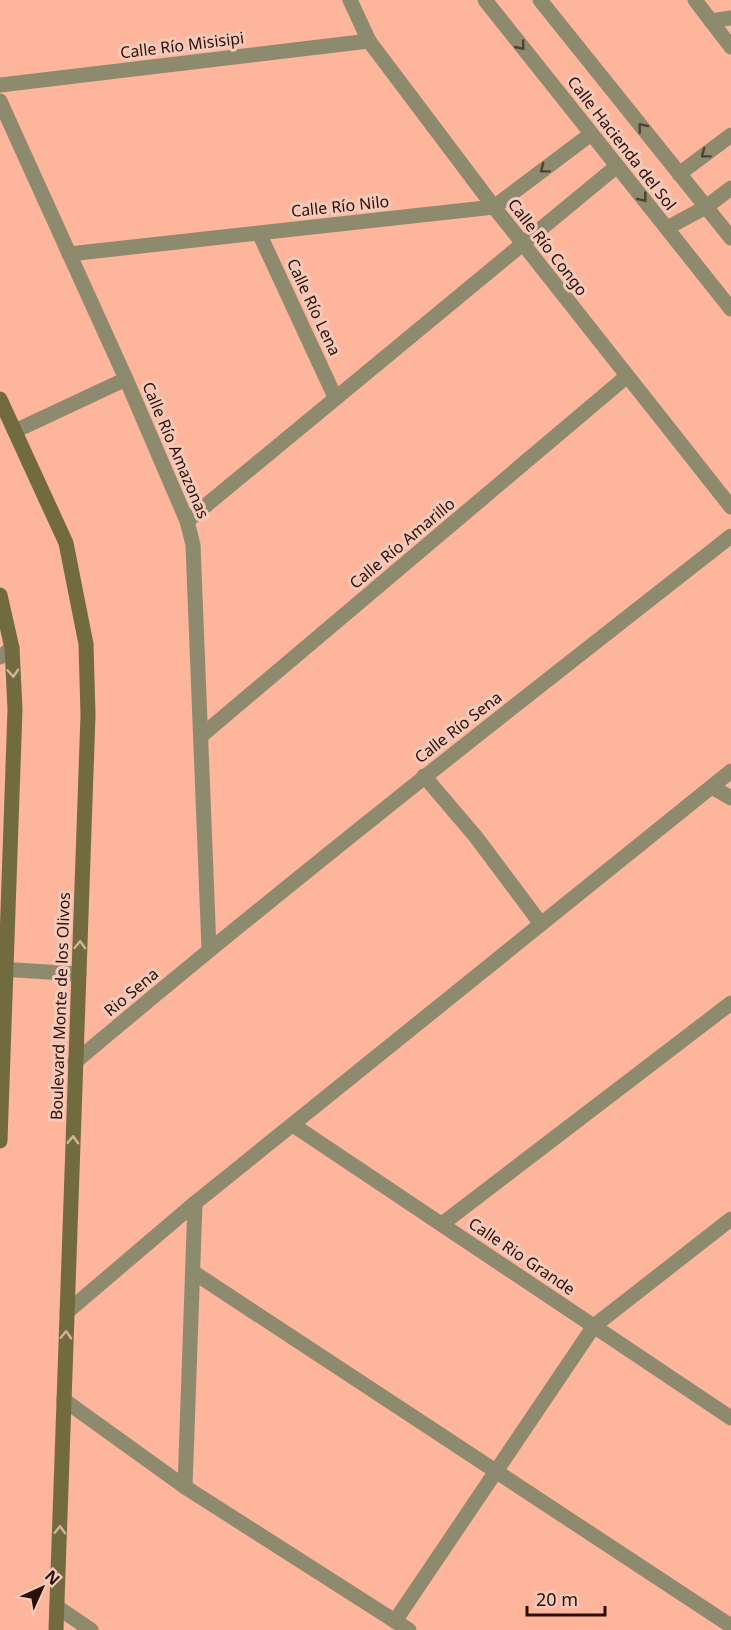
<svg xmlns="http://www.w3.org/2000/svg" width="731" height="1630" viewBox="0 0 731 1630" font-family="'Noto Sans',sans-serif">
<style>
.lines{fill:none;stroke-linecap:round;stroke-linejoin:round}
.street{stroke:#8e8a6d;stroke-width:15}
.secondary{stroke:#726b40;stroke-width:15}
.oneway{stroke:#524130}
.oneway2{stroke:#d5b29c}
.labels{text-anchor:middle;stroke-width:6;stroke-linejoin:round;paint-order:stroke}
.street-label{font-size:16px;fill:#2a1007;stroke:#f6caba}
</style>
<rect width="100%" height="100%" fill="#fdb59b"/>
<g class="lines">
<g class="street">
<path d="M350 0 369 41 494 207 731 507"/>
<path d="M485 0 731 309"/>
<path d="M540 0 731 238"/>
<path d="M695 0 731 47"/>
<path d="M711 21 731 18"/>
<path d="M0 85 369 41"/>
<path d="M0 101 126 379 187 521 193 545 209 949"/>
<path d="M679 174 731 135"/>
<path d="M667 228 706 207 731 188"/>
<path d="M259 233 335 397"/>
<path d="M69 254 494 207 591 134"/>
<path d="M15 431 126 379"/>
<path d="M187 521 617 166"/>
<path d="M0 657 12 648"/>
<path d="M201 736 626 377"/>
<path d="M424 776 476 837 541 924"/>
<path d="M712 787 731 798"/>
<path d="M0 969 79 974"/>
<path d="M75 1062C290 881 510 709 731 536"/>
<path d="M293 1125 731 1418"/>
<path d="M442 1224 731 1003"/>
<path d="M193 1272 731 1626"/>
<path d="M67 1312 195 1203 731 771"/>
<path d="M64 1400 185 1487 409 1630"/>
<path d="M185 1487 195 1203"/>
<path d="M57 1607 91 1630"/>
<path d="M395 1621 594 1326 731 1219"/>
</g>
<g class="secondary">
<path d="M0 399 66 543 86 644 88 715 56 1630"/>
<path d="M0 595 12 648 15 709 0 1141"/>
</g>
</g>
<defs><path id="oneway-chevron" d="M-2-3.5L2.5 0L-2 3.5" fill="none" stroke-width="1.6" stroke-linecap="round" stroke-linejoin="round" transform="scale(1.5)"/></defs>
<g class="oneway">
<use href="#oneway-chevron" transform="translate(521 46) rotate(51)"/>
<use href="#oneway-chevron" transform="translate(642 127) rotate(-129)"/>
<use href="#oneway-chevron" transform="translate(705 154) rotate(143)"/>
<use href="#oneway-chevron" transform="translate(544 169) rotate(143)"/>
<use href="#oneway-chevron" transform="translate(643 198) rotate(52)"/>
</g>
<g class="oneway2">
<use href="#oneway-chevron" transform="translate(13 673) rotate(87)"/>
<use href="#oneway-chevron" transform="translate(80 945) rotate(-88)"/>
<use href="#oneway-chevron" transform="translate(73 1140) rotate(-88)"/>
<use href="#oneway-chevron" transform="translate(66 1335) rotate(-88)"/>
<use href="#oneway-chevron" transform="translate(60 1530) rotate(-88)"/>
</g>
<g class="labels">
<g class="street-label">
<text transform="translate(182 45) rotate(-7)" y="6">Calle Río Misisipi</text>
<text transform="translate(622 143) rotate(52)" y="6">Calle Hacienda del Sol</text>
<text transform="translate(340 206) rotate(-6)" y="6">Calle Río Nilo</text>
<text transform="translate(548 247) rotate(52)" y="6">Calle Río Congo</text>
<text transform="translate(314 307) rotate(65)" y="6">Calle Río Lena</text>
<text transform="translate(176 450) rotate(67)" y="6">Calle Río Amazonas</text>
<text transform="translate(402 543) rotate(-40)" y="6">Calle Río Amarillo</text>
<text transform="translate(458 727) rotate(-38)" y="6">Calle Río Sena</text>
<text transform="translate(131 992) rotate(-40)" y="6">Rio Sena</text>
<text transform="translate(60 1006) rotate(-88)" y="6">Boulevard Monte de los Olivos</text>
<text transform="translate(522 1256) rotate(34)" y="6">Calle Rio Grande</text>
</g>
</g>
<g transform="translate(42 1588) rotate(45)" stroke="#f6caba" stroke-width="4.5" paint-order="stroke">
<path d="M0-4.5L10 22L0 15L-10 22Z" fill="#2a1007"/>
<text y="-9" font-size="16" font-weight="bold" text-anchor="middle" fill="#2a1007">N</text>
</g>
<path d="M527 1606v9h78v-9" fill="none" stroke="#2a1007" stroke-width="3"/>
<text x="536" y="1606" font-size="18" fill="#2a1007" stroke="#f6caba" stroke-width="4.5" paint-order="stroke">20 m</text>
</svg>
